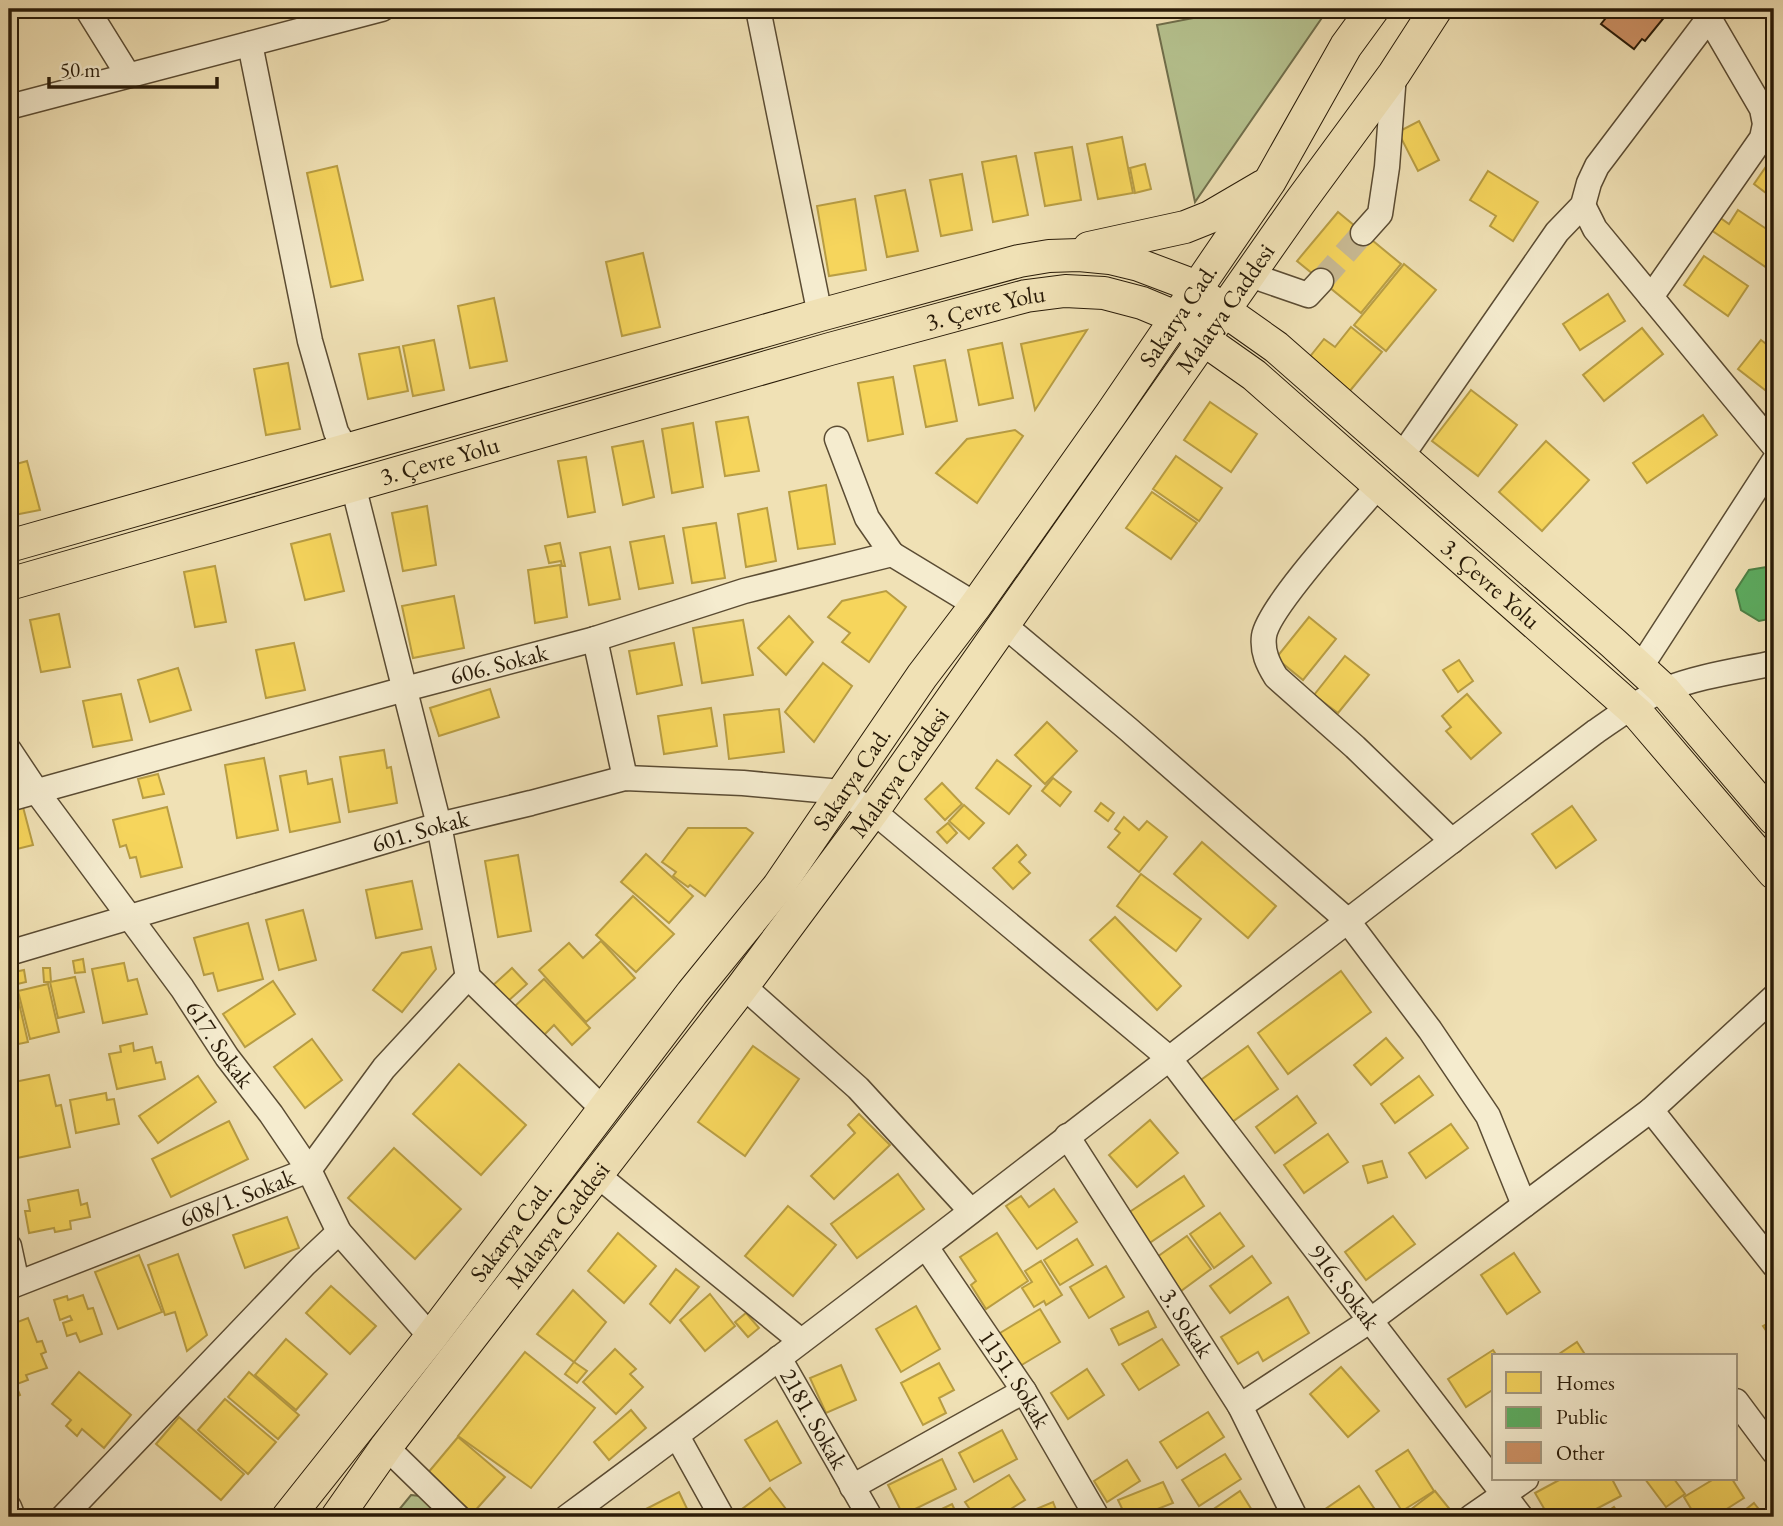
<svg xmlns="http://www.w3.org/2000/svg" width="1783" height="1526" viewBox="0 0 1783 1526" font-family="'EB Garamond',serif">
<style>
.green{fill:#b6c390;stroke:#706f4c;stroke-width:2}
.homes{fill:#f6d55c;stroke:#b89d43;stroke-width:2}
.public{fill:#5aae61;stroke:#4b8246;stroke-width:2}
.building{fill:#ce9266;stroke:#291b08;stroke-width:2}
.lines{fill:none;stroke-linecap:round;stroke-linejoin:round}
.minor-tunnel{stroke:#c8b992;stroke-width:24;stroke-dasharray:24 12;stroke-linecap:butt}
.minor-casing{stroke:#5b4c33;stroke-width:27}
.major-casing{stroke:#291b08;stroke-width:34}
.minor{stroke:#f5eccf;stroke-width:24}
.major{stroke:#f0e1b5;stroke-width:32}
.labels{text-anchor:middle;stroke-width:7;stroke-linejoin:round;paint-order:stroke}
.street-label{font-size:24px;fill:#291b08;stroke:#f5eccf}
</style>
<rect width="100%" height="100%" fill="#f0e1b5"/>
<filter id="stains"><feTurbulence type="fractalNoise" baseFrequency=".00286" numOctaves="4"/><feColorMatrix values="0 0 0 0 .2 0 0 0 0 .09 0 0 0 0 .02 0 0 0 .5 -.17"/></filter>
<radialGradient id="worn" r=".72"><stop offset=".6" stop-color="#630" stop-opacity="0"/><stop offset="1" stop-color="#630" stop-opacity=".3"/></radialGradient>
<g class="green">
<path d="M1240 9H1328L1195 202 1157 25Z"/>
<path d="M411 1495 429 1497 451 1517H393Z"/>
</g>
<g class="homes">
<path d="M1419 121 1439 160 1418 171 1398 132Z"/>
<path d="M1122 137 1133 193 1098 199 1087 144Z"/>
<path d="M1072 147 1081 200 1045 206 1035 153Z"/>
<path d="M1774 155V199L1754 184Z"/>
<path d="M1016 156 1028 215 993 222 982 162Z"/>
<path d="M1145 164 1151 189 1135 193 1130 168Z"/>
<path d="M337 166 363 280 331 287 307 173Z"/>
<path d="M1488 171 1538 202 1513 241 1490 226 1496 216 1470 200Z"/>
<path d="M962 174 972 230 941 236 930 180Z"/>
<path d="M905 190 918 251 887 257 875 196Z"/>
<path d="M855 199 866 270 829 276 817 206Z"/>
<path d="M1738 210 1774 234V264L1770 270 1711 230 1719 217 1729 224Z"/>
<path d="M1338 212 1401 264 1361 313 1297 261Z"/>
<path d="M643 253 660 327 622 336 606 262Z"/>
<path d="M1704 256 1748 286 1728 316 1684 285Z"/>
<path d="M1404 264 1436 290 1386 351 1354 325Z"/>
<path d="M1608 294 1625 321 1580 350 1563 324Z"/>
<path d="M494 298 507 361 470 368 458 306Z"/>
<path d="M1351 327 1382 352 1349 392 1308 359 1324 339 1335 347Z"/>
<path d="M1642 328 1663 354 1604 401 1583 375Z"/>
<path d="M1087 330 1035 410 1021 344Z"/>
<path d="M434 340 444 390 413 396 403 346Z"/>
<path d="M1761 340 1774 350V397L1738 369Z"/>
<path d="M1002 343 1013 398 979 405 968 350Z"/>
<path d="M399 347 408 391 368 399 359 354Z"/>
<path d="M945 360 957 421 926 427 914 366Z"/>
<path d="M288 363 300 429 266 435 254 369Z"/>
<path d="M893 377 903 434 868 441 858 383Z"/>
<path d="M1471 390 1517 425 1478 476 1432 441Z"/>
<path d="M1210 402 1257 434 1231 472 1184 440Z"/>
<path d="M1703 415 1717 435 1647 483 1633 463Z"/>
<path d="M748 417 759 471 725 476 716 422Z"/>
<path d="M693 423 703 487 672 493 662 429Z"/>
<path d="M1015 430 1023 436 977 503 936 473 967 439Z"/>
<path d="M643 441 654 497 623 505 612 447Z"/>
<path d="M1546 441 1589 480 1542 531 1499 492Z"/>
<path d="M1176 456 1222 488 1199 521 1153 489Z"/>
<path d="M586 457 595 512 568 517 558 461Z"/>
<path d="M27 461 40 510 9 516V466Z"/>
<path d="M826 485 835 544 798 549 789 492Z"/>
<path d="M1152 492 1197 523 1171 559 1126 528Z"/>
<path d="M427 506 436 565 403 571 392 513Z"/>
<path d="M767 508 776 561 746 567 738 514Z"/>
<path d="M716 523 725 578 692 583 683 528Z"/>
<path d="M330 534 344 591 305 600 291 544Z"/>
<path d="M664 536 673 583 639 589 630 542Z"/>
<path d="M560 543 565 566H562L561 561 549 563 545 546Z"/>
<path d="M610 547 620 599 589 605 580 553Z"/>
<path d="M560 565 567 617 535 623 528 570Z"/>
<path d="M215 566 226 622 195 627 184 572Z"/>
<path d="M886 591 906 607 869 662 842 642 850 633 828 617 842 601Z"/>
<path d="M454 596 464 648 413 658 402 606Z"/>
<path d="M59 614 70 667 41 672 30 620Z"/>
<path d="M789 616 813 642 786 675 758 648Z"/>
<path d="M1309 617 1336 639 1303 680 1276 658Z"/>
<path d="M743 620 753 675 702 683 693 628Z"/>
<path d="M294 643 305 690 266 698 256 650Z"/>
<path d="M674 643 682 685 637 694 629 651Z"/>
<path d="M9 653 15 685 9 686Z"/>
<path d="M1345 656 1369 675 1338 713 1314 695Z"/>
<path d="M1459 660 1473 681 1458 692 1443 670Z"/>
<path d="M823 663 852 686 814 742 785 712Z"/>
<path d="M178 668 191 710 150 722 138 680Z"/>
<path d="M490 689 499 717 439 736 430 708Z"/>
<path d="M121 694 132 740 93 747 83 701Z"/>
<path d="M1467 694 1501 733 1471 759 1446 731 1451 727 1442 716Z"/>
<path d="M711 708 717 746 664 754 658 716Z"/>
<path d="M779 709 784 752 729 759 724 715Z"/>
<path d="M1047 722 1077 751 1045 784 1015 755Z"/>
<path d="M384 750 387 768 391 767 397 803 349 812 340 757Z"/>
<path d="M264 758 278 830 237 838 225 765Z"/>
<path d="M997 760 1031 786 1009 814 976 788Z"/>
<path d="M306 771 308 784 332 779 340 822 290 832 280 776Z"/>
<path d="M158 774 164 794 143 798 138 779Z"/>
<path d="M1053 778 1071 792 1060 806 1042 791Z"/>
<path d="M942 783 962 804 945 820 925 799Z"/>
<path d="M1101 803 1114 813 1108 821 1095 811Z"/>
<path d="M964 805 984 823 969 839 949 821Z"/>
<path d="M1572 806 1596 840 1556 868 1532 834Z"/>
<path d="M23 807 33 845 9 851V810Z"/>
<path d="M167 807 182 867 141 877 136 857 130 858 126 845 120 847 113 820Z"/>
<path d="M1124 817 1139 830 1147 821 1167 837 1139 872 1108 847 1120 833 1115 829Z"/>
<path d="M948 823 957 833 947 843 937 832Z"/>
<path d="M688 828H746L753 833 705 896 690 885 688 887 673 876 676 872 662 862Z"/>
<path d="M1202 842 1276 906 1248 938 1174 874Z"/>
<path d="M1017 845 1026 855 1019 862 1030 873 1013 889 993 868Z"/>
<path d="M646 854 693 896 669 923 621 882Z"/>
<path d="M518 855 531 931 498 937 485 861Z"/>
<path d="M1141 874 1201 919 1176 951 1117 906Z"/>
<path d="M412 881 422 929 376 938 366 890Z"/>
<path d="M633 896 674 934 636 972 596 935Z"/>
<path d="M303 910 316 960 279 970 266 920Z"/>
<path d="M1115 917 1181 986 1157 1010 1090 940Z"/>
<path d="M248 923 263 979 218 991 213 973 204 975 194 938Z"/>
<path d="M601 941 635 978 586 1022 539 970 569 943 583 958Z"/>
<path d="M431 947 436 969 402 1012 373 990 402 953Z"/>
<path d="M83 959 85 972 75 973 73 961Z"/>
<path d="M124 963 128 981 137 979 147 1014 103 1023 92 969Z"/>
<path d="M43 968H50L51 982H44Z"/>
<path d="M512 968 527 984 506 1003 491 987Z"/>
<path d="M24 970 26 982 9 986V973Z"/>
<path d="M1341 971 1371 1012 1288 1074 1258 1033Z"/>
<path d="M75 977 84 1012 58 1018 50 982Z"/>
<path d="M544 979 590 1028 572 1045 554 1025 543 1036 515 1006Z"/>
<path d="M273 981 295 1014 245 1047 223 1014Z"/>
<path d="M48 984 59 1032 30 1039 18 991Z"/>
<path d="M16 990 28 1042 9 1046V991Z"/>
<path d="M1386 1038 1403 1058 1371 1085 1354 1065Z"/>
<path d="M312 1039 342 1080 305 1108 274 1067Z"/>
<path d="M133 1043 134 1051 152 1047 156 1063 161 1062 165 1079 117 1089 109 1054 121 1052 120 1046Z"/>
<path d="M753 1046 799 1079 745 1156 698 1122Z"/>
<path d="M1248 1046 1278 1089 1228 1125 1198 1082Z"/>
<path d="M459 1064 526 1125 481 1175 413 1114Z"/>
<path d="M49 1075 56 1106 61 1105 70 1147 17 1158 9 1118V1083Z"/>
<path d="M198 1076 216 1102 158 1143 139 1116Z"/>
<path d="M1419 1076 1433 1095 1395 1123 1381 1104Z"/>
<path d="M106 1093 107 1100 114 1099 119 1124 76 1133 70 1100Z"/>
<path d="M1297 1096 1316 1123 1275 1153 1256 1127Z"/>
<path d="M859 1114 890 1145 834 1199 811 1176 855 1133 848 1125Z"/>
<path d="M1150 1120 1178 1153 1137 1187 1109 1155Z"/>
<path d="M229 1121 248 1159 171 1197 152 1159Z"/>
<path d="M1451 1124 1468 1148 1426 1178 1409 1153Z"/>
<path d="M1328 1134 1348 1162 1304 1193 1284 1165Z"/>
<path d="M394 1148 461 1209 415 1259 348 1198Z"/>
<path d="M1382 1161 1387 1177 1368 1183 1363 1166Z"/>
<path d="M898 1174 924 1209 857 1258 831 1224Z"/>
<path d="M1184 1176 1204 1206 1148 1244 1128 1213Z"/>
<path d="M1054 1189 1077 1222 1037 1249 1006 1206 1021 1196 1029 1207Z"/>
<path d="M78 1190 81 1205 87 1203 90 1217 70 1221 71 1229 55 1232 54 1228 29 1233 25 1211H30L28 1200Z"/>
<path d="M788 1206 836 1245 793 1296 745 1256Z"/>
<path d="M1220 1213 1244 1246 1214 1268 1190 1234Z"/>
<path d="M1393 1216 1415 1244 1366 1280 1345 1252Z"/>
<path d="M287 1217 299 1248 245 1268 233 1235Z"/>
<path d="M618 1233 656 1266 624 1303 588 1271Z"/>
<path d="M997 1233 1028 1281 986 1309 971 1285 976 1281 960 1257Z"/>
<path d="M1187 1236 1211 1269 1181 1291 1157 1257Z"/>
<path d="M1077 1239 1093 1265 1060 1285 1044 1260Z"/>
<path d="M1514 1253 1540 1292 1507 1314 1481 1275Z"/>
<path d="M178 1254 207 1335 187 1351 175 1312 165 1315 148 1265Z"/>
<path d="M139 1255 162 1312 118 1329 95 1272Z"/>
<path d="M1252 1256 1271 1283 1230 1313 1210 1286Z"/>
<path d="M1041 1261 1062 1295 1046 1305 1044 1301 1034 1307 1022 1288 1032 1282 1025 1271Z"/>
<path d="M1106 1266 1124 1297 1089 1318 1070 1287Z"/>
<path d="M676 1269 699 1287 670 1323 650 1304Z"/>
<path d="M331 1286 376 1326 350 1354 306 1313Z"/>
<path d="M573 1290 606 1322 574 1362 537 1334Z"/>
<path d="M710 1294 735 1326 705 1351 680 1320Z"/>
<path d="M83 1295 88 1309 93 1308 102 1334 80 1342 76 1333 67 1336 63 1323 72 1320 70 1316 60 1320 54 1300 67 1296 68 1300Z"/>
<path d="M1288 1297 1309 1333 1263 1361 1258 1352 1238 1364 1221 1337Z"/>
<path d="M916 1306 940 1349 901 1372 876 1329Z"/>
<path d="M1040 1309 1060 1342 1020 1366 1000 1333Z"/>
<path d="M1148 1311 1156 1327 1119 1345 1111 1329Z"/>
<path d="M746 1313 759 1328 748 1337 735 1322Z"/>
<path d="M28 1318 37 1342 42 1341 46 1352 41 1354 47 1368 26 1375 28 1380 17 1384 9 1362V1331L14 1329 12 1324Z"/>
<path d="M1774 1320V1332L1769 1335 1763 1326Z"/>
<path d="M286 1339 327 1374 296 1410 255 1375Z"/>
<path d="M1162 1339 1179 1365 1139 1390 1122 1364Z"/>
<path d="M1577 1342 1586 1356H1556Z"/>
<path d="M615 1349 636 1369 630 1374 643 1387 616 1414 583 1382Z"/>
<path d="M1493 1350 1497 1356H1494V1389L1466 1407 1448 1379Z"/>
<path d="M525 1352 595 1408 531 1488 458 1436Z"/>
<path d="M574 1362 587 1371 577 1383 565 1374Z"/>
<path d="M939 1363 954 1390 939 1398 946 1413 923 1425 901 1383Z"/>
<path d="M841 1365 856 1400 826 1413 810 1378Z"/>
<path d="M1341 1367 1379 1411 1348 1437 1310 1394Z"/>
<path d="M9 1369 20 1395 9 1400Z"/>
<path d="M1087 1369 1104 1395 1068 1419 1051 1393Z"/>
<path d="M79 1372 131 1415 104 1448 82 1429 77 1436 66 1426 71 1420 52 1404Z"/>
<path d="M249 1372 299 1415 278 1439 228 1397Z"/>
<path d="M225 1399 276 1442 248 1474 198 1430Z"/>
<path d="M631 1410 646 1428 609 1460 594 1442Z"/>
<path d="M1208 1412 1224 1437 1177 1468 1160 1442Z"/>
<path d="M179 1417 244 1474 221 1500 156 1444Z"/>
<path d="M777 1421 801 1463 770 1481 745 1440Z"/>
<path d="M1002 1430 1017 1459 974 1482 959 1453Z"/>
<path d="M458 1437 505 1477 473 1513 427 1474Z"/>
<path d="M1408 1450 1434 1491 1402 1511 1376 1471Z"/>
<path d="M1225 1454 1241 1479 1199 1506 1182 1480Z"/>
<path d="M942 1459 956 1489 903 1515 888 1485Z"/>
<path d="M1127 1460 1140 1481 1107 1502 1094 1481Z"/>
<path d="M1009 1475 1025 1500 998 1517H975L965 1502Z"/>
<path d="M1561 1479H1612L1621 1496 1581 1517H1549L1535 1493Z"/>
<path d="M1645 1479H1674L1685 1494 1666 1507Z"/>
<path d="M1714 1479H1732L1744 1498 1714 1517H1696L1684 1497Z"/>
<path d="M1163 1482 1173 1503 1137 1517H1126L1118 1500Z"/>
<path d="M1359 1486 1378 1514 1373 1517H1320L1318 1514Z"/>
<path d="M770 1488 792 1517H748L742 1509Z"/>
<path d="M1240 1491 1255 1515 1252 1517H1202Z"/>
<path d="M1435 1491 1452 1512 1445 1517H1401Z"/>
<path d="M679 1492 691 1517H651L646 1509Z"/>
<path d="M1053 1502 1059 1517H1017Z"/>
<path d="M1754 1503 1765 1517H1736Z"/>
<path d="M952 1504 958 1517H925Z"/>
<path d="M1614 1507 1621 1517H1600Z"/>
</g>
<path class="public" d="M1772 566 1774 568V618L1759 621 1741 610 1736 590 1749 570Z"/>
<path class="building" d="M1606 9H1671L1645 41 1642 39 1634 49 1601 24 1609 14 1605 10Z"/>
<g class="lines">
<path class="minor-tunnel" d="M1321 281 1363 233"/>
<defs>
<g id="minor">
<path d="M87 9 128 75"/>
<path d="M758 9 820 315"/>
<path d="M250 44 310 341 336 432 347 450"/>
<path d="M9 107 382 9"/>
<path d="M1583 205 1595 229 1774 446"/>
<path d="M1363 233 1380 214 1387 167 1394 74"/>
<path d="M1250 275 1308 295 1321 281"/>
<path d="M837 439 867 518 892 554"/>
<path d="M1401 457 1557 232 1583 205 1589 183 1597 166 1709 18 1762 109 1765 124 1762 138 1651 297"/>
<path d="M353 485 439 825 468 977 604 1110"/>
<path d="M1379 485C1356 512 1268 607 1264 636 1262 652 1268 664 1276 677L1355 747 1452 841"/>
<path d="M1004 625 1128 729 1347 920 1430 1030 1488 1116 1524 1205"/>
<path d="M595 639 625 778"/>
<path d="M1640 668 1774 461"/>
<path id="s1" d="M9 750 37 792 182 988 227 1057 271 1114 309 1170 339 1232 431 1337"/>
<path id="s2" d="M9 799 405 689 595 639 744 591 892 554 976 605"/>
<path id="s3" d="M9 953 439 825 531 803 625 778 743 783 841 792 873 811 1169 1058 1521 1517"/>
<path d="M743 986 858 1088 971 1211"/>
<path d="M1651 1110 1774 1265"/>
<path id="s4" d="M1067 1136 1240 1406 1295 1517"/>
<path d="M596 1174 801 1341"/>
<path d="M9 1246 17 1283"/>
<path id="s5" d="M926 1247 1024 1391 1097 1517"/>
<path id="s6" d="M9 1287 309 1170 384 1068 468 977"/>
<path id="s7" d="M779 1358 870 1517"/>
<path d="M1736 1401 1774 1452"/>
<path d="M1240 1406 1371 1320 1651 1110 1774 997"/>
<path d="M677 1436 722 1517"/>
<path d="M386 1447 458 1517"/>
<path d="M852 1487 1024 1391"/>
<path d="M9 1507 13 1517"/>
<path d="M63 1517 305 1264 339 1232"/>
<path d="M567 1517C914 1261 1251 992 1595 732 1617 717 1639 700 1664 690 1699 676 1737 671 1774 663"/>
<path d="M1471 1517 1526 1479"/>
</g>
<g id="major">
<path d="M1089 248 1185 227 1210 217 1263 186"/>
<path d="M9 546 820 315 1019 261 1049 256 1079 255 1110 258 1139 265 1184 282 1276 347 1613 643 1664 690 1774 819"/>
<path id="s8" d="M9 584 830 349 1026 296 1065 291 1104 293 1142 303 1166 313 1254 375 1639 715 1774 873"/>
<path id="s9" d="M288 1517 431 1337 692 993 778 887 922 676 976 605 1111 414 1270 181 1346 46 1373 9"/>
<path id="s10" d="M337 1517 386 1447 743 986 873 811 1300 202 1394 74 1436 9"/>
</g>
</defs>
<use href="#minor" class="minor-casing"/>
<use href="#major" class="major-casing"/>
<use href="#minor" class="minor"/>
<use href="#major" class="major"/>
</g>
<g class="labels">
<g class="street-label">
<text dy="8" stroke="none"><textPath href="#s8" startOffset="1015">3. Çevre Yolu</textPath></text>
<text dy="8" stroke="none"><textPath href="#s10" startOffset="1500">Malatya Caddesi</textPath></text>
<text dy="8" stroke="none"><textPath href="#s9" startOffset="1496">Sakarya Cad.</textPath></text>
<text dy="8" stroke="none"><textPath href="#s8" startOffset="448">3. Çevre Yolu</textPath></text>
<text dy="8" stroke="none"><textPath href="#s8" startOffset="1624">3. Çevre Yolu</textPath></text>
<text dy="8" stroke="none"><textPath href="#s2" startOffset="508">606. Sokak</textPath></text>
<text dy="8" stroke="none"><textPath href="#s10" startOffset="933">Malatya Caddesi</textPath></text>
<text dy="8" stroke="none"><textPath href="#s9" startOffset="929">Sakarya Cad.</textPath></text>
<text dy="8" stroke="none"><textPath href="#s3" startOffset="429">601. Sokak</textPath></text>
<text dy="8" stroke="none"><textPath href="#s1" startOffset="362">617. Sokak</textPath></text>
<text dy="8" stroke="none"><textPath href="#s6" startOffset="245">608/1. Sokak</textPath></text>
<text dy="8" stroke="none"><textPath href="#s10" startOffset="366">Malatya Caddesi</textPath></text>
<text dy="8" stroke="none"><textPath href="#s9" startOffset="362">Sakarya Cad.</textPath></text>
<text dy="8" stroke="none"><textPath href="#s3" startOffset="1568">916. Sokak</textPath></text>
<text dy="8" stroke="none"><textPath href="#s4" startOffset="222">3. Sokak</textPath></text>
<text dy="8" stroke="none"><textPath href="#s5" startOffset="159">1151. Sokak</textPath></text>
<text dy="8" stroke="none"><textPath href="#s7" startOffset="70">2181. Sokak</textPath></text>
</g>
</g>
<rect width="1783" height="1526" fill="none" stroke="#f0e1b5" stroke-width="35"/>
<rect x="10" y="10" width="1762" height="1505" fill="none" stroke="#291b08" stroke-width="3.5"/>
<rect x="18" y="18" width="1748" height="1491" fill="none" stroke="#291b08" stroke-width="2"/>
<rect x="1492" y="1354" width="245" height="126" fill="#f5eccf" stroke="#a3987f" stroke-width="2"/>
<rect x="1506" y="1372" width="35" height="21" fill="#f6d55c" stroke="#a3987f" stroke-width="2"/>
<text x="1556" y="1390" font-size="21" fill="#291b08">Homes</text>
<rect x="1506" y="1407" width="35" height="21" fill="#5aae61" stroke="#a3987f" stroke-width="2"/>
<text x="1556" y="1424" font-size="21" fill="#291b08">Public</text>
<rect x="1506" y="1442" width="35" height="21" fill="#ce9266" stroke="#a3987f" stroke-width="2"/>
<text x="1556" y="1460" font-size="21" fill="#291b08">Other</text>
<path d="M49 77v10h168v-10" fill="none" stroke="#291b08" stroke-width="3.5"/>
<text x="60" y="77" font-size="21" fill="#291b08" stroke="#f5eccf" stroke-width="5" paint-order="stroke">50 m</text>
<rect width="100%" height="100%" filter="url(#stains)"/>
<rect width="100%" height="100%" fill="url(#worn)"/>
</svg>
